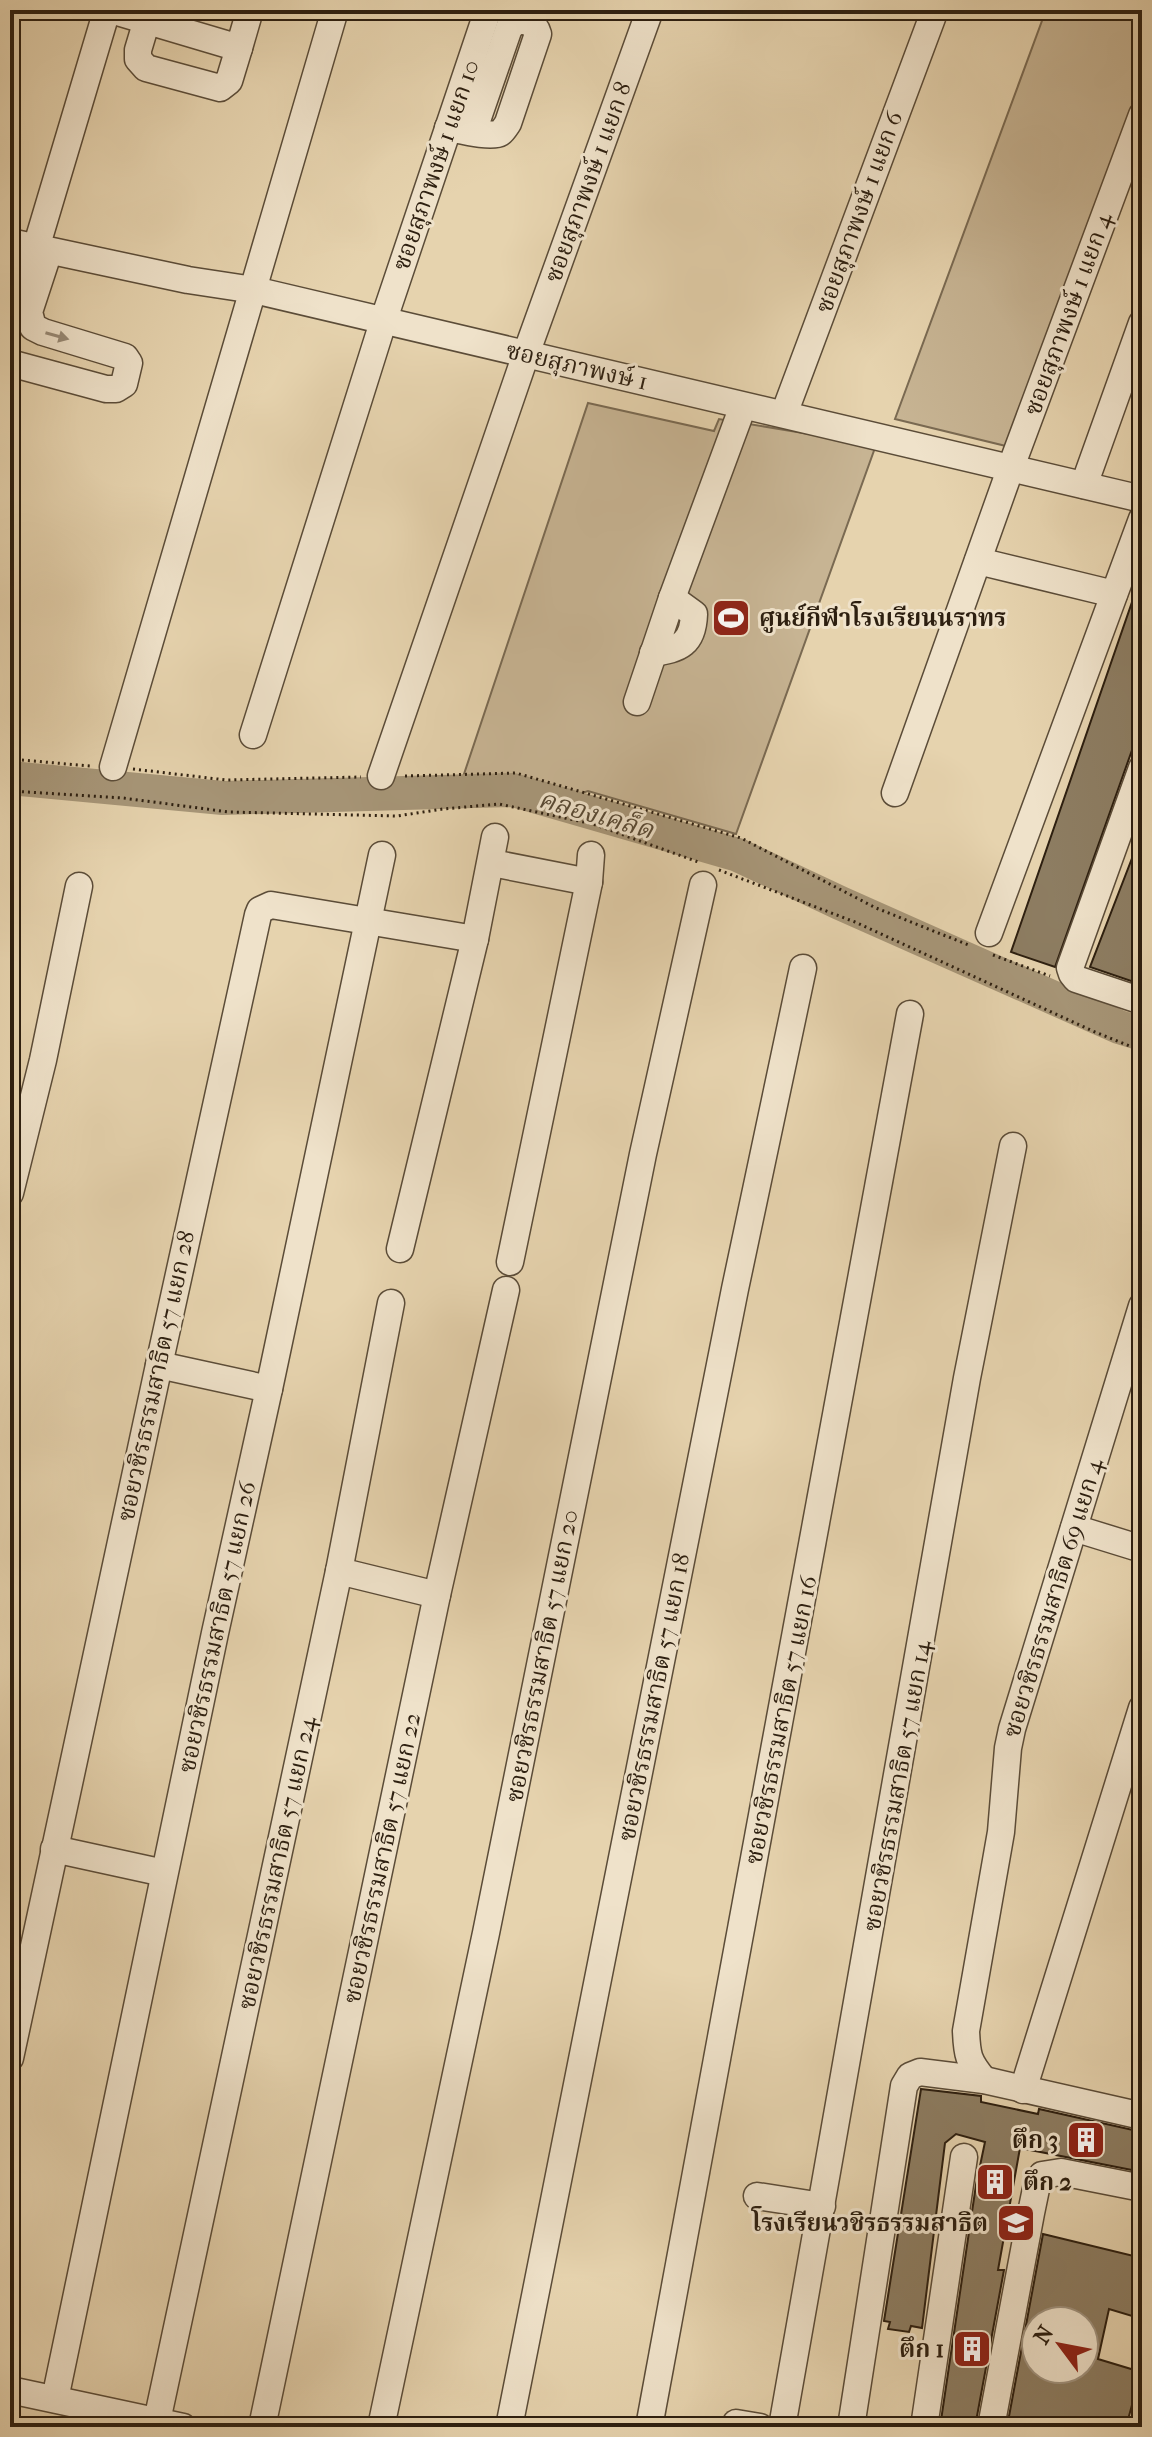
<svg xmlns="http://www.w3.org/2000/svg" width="1152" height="2437" viewBox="0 0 1152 2437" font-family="'IM FELL French Canon','Noto Serif Thai',serif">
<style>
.green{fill:#c7b493;stroke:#7a6a52;stroke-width:2}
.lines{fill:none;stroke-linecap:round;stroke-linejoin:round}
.river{stroke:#a79678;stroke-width:34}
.building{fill:#8d7d62;stroke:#2d1f10;stroke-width:2;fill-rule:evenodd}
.minor-casing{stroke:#5b4c38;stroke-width:29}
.path{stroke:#2d1f10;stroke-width:3;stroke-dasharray:2 4;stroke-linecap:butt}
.minor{stroke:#efe2ca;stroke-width:26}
.oneway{fill:#988a76}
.labels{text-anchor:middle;stroke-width:6;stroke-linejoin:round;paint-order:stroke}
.street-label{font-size:24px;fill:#2d1f10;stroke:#efe2ca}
.poi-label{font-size:24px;font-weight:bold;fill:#2d1f10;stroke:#efe2ca;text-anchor:end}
.water-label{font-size:26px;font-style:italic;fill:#584934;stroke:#efe2ca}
</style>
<rect width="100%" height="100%" fill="#e6d3ae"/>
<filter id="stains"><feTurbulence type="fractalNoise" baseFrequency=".0025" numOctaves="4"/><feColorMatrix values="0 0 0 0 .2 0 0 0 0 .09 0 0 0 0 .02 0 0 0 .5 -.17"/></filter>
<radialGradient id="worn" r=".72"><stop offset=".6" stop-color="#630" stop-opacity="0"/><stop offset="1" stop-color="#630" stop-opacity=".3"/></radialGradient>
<g class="green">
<path d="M1046 10H1142V93L1010 447 895 419Z"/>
<path d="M588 403 714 431 719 419 876 445 736 834 588 791 564 799 512 784 460 786Z"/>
</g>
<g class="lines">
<path class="river" d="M10 778 223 798 513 790 738 855 840 903 1119 1027 1142 1034"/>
</g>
<g class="building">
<path d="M1140 579H1142V722L1055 967 1011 952Z"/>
<path d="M1141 835 1142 961 1134 982 1090 967Z"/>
<path d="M921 2089 981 2096V2102L1038 2114 1039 2109 1142 2132V2172L1020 2148 998 2270H1004L975 2427H940L976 2185 985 2142 956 2134 945 2143 922 2328 911 2326 909 2332 888 2329 890 2322 884 2321Z"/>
<path d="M1043 2234 1142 2258V2319L1109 2309 1098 2359 1141 2372 1126 2427H1007ZM1036 2321H1084V2369H1036Z"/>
</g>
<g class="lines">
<defs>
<g id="minor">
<path d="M111 10 239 48 250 10"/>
<path d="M150 10 138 50V59L146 68 220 88 229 81 239 48"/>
<path d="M448 128C459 130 492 138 500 133 503 131 506 126 508 123L538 34C535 23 527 20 516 21L509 28 473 132"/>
<path d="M10 242 188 280 254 290 1142 499"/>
<path d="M36 248 107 10"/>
<path d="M10 304 26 246"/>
<path d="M10 363 106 389H116L124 384 129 363 125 357 43 332 33 327 29 312 49 251"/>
<path d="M784 414 935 10"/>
<path d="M1084 485 1142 323"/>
<path d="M978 561 1114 594"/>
<path d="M653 653C680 649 693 644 694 614L672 598"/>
<path d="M637 702 672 598 743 406"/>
<path d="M253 735 384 319 488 10"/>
<path d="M113 767 335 10"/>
<path d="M1142 768 1070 968 1072 974 1076 979 1142 1001"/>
<path d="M381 776 526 354 650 10"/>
<path d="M895 793 1011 467 1142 115"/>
<path d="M492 863 589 882"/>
<path d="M989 933 1142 519"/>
<path d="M10 1193 43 1060 79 886"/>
<path d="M400 1249 475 939 495 837"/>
<path d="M510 1262 589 882 591 855"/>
<path d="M159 1365 269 1389"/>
<path d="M1074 1528 1142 1549"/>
<path d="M339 1571 437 1595"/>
<path d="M54 1849 164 1873"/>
<path d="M10 2058 159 1365 258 915 260 910 271 905 475 939"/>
<path d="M984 2080C968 2061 967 2055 966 2031L1001 1832 1008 1748 1012 1729 1142 1306"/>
<path d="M1023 2090 1142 1708"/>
<path d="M757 2196 822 2206"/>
<path d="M10 2390 183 2427"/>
<path d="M55 2399 215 1633 269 1389 382 855"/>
<path d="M157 2421 339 1571 391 1303"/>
<path d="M736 2423 760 2427"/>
<path d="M262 2427 437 1595 506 1290"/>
<path d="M381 2427 486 1933 643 1154 703 885"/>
<path d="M509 2427 735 1289 803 968"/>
<path d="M649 2427 910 1014"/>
<path d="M782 2427 967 1378 1013 1146"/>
<path d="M851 2427 904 2086 910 2076 920 2072 984 2080 1142 2116"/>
<path d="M924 2427 964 2157"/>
<path d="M991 2427 1031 2213 1037 2184 1042 2175 1061 2172 1142 2188"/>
</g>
</defs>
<use href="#minor" class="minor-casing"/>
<g class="path">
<path d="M10 759 90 766"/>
<path d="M133 769 226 780 361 777"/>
<path d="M405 776 516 773 741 838 876 908 971 946"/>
<path d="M10 791 123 798 229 812 397 816 443 809 499 804 593 824 701 863"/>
<path d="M719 870 855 922 1095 1032 1142 1051"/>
<path d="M993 955 1050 976"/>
</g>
<use href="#minor" class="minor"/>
</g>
<defs><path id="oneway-solid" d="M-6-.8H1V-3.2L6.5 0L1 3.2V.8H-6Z" transform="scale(2)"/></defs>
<use class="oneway" href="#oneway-solid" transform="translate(57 336) rotate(16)"/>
<defs>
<symbol id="stadium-square" viewBox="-11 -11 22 22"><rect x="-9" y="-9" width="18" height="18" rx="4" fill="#8f2418" stroke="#efe2ca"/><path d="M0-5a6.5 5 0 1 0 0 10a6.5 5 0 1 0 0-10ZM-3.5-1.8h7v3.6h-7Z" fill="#fff"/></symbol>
<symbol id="building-square" viewBox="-11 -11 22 22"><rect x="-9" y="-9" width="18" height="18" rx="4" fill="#8f2418" stroke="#efe2ca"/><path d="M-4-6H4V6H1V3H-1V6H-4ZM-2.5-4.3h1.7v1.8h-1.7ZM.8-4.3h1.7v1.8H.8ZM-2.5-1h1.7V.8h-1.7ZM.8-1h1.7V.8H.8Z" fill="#fff"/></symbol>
<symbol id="school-square" viewBox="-11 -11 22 22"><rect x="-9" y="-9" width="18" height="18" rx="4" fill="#8f2418" stroke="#efe2ca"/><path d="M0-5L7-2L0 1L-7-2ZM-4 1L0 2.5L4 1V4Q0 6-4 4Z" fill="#fff"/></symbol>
</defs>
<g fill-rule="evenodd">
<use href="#stadium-square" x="709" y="596" width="44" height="44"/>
<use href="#building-square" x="1064" y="2118" width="44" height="44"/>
<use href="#building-square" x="973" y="2160" width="44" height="44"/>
<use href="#school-square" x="994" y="2201" width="44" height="44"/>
<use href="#building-square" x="950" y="2327" width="44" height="44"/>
</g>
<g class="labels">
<g class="street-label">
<text transform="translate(436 165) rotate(-71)" y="8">ซอยสุภาพงษ์ 1 แยก 10</text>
<text transform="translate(588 182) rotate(-70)" y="8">ซอยสุภาพงษ์ 1 แยก 8</text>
<text transform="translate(859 212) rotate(-70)" y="8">ซอยสุภาพงษ์ 1 แยก 6</text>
<text transform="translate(1068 314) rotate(-70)" y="8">ซอยสุภาพงษ์ 1 แยก 4</text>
<text transform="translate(577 366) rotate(13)" y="8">ซอยสุภาพงษ์ 1</text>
<text transform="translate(156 1376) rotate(-78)" y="8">ซอยวชิรธรรมสาธิต 57 แยก 28</text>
<text transform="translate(1053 1598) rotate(-73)" y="8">ซอยวชิรธรรมสาธิต 69 แยก 4</text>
<text transform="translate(217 1627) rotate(-78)" y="8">ซอยวชิรธรรมสาธิต 57 แยก 26</text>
<text transform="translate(542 1656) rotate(-79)" y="8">ซอยวชิรธรรมสาธิต 57 แยก 20</text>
<text transform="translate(654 1697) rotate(-79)" y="8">ซอยวชิรธรรมสาธิต 57 แยก 18</text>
<text transform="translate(781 1720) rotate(-79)" y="8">ซอยวชิรธรรมสาธิต 57 แยก 16</text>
<text transform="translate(897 1786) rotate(-80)" y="8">ซอยวชิรธรรมสาธิต 57 แยก 14</text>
<text transform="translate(382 1858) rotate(-78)" y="8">ซอยวชิรธรรมสาธิต 57 แยก 22</text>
<text transform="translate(277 1863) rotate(-78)" y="8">ซอยวชิรธรรมสาธิต 57 แยก 24</text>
</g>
<g class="poi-label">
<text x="759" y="626" text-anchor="start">ศูนย์กีฬาโรงเรียนนราทร</text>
<text x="1058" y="2148">ตึก 3</text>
<text x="1023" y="2190" text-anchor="start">ตึก 2</text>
<text x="988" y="2231">โรงเรียนวชิรธรรมสาธิต</text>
<text x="944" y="2357">ตึก 1</text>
</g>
<g class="water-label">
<text transform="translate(596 814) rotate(16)" y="9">คลองเคล็ด</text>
</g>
</g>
<rect width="1152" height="2437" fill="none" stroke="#e6d3ae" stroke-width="40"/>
<rect x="12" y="12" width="1128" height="2413" fill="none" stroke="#2d1f10" stroke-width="4"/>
<rect x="20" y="20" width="1112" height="2397" fill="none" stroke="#2d1f10" stroke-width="2"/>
<g transform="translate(1060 2345) rotate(302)"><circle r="38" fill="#efe2ca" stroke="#a19480" stroke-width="2"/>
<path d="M0-6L14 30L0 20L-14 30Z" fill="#8f2418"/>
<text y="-12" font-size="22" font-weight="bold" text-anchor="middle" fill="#2d1f10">N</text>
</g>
<rect width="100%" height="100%" filter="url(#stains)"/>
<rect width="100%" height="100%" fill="url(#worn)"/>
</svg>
